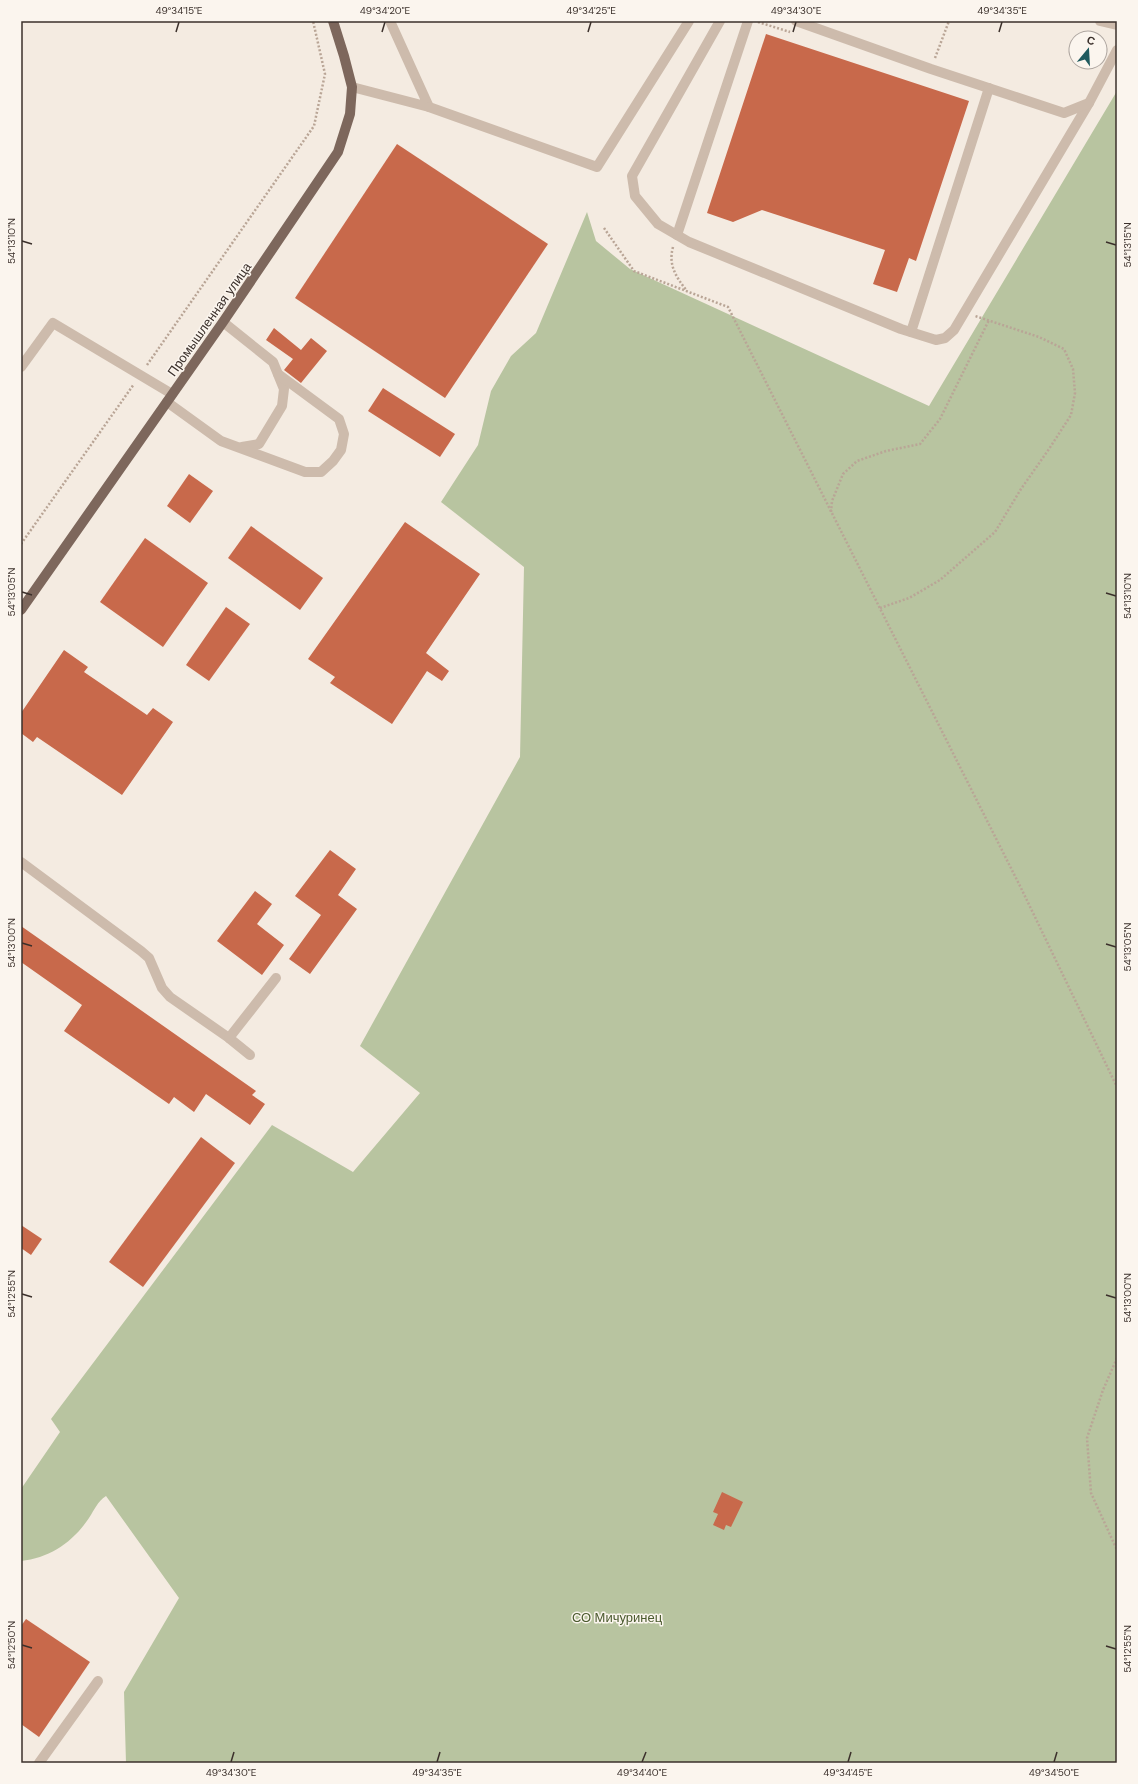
<svg xmlns="http://www.w3.org/2000/svg" width="1138" height="1784" viewBox="0 0 1138 1784" font-family="'DM Sans',sans-serif">
<style>
.green{fill:#b8c4a0}
.building{fill:#c8694b}
.lines{fill:none;stroke-linecap:round;stroke-linejoin:round}
.path{stroke:#b9a596;stroke-width:2.5;stroke-dasharray:2 2;stroke-linecap:butt}
.minor{stroke:#cdbbac;stroke-width:10}
.major{stroke:#7d675c;stroke-width:10}
.ticks{fill:none;stroke:#3b302b;stroke-width:1.5}
.labels{text-anchor:middle;stroke-width:3;stroke-linejoin:round;paint-order:stroke}
.street-label{font-size:13px;fill:#3b302b;stroke:#fbf5ee}
.park-label{font-size:13px;fill:#4a5a2e;stroke:#fbf5ee}
.neatline{fill:none;stroke:#3b302b;stroke-width:1.5}
.ticks-label{font-size:10px;text-anchor:middle;fill:#3b302b}
</style>
<rect width="100%" height="100%" fill="#f4ebe1"/>
<path class="green" d="M1117 91V1763H126L124 1692 179 1598 106 1496C97 1502 95 1509 89 1518 73 1542 50 1558 21 1561V1489L60 1432 51 1419 272 1125 353 1172 420 1093 360 1046 520 757 524 567 441 502 478 445 491 391 511 356 536 333 587 212 596 241 630 269 929 406Z"/>
<g class="building">
<path d="M766 34 969 101 916 261 909 258 897 292 873 284 885 250 762 210 733 222 707 213Z"/>
<path d="M397 144 548 244 445 398 295 298Z"/>
<path d="M274 328 301 350 311 338 327 351 301 383 284 370 293 359 266 340Z"/>
<path d="M383 388 455 434 440 457 368 411Z"/>
<path d="M189 474 213 491 190 523 167 506Z"/>
<path d="M405 522 480 574 426 653 449 671 442 681 427 671 392 724 330 683 335 677 308 659Z"/>
<path d="M251 526 323 578 300 610 228 558Z"/>
<path d="M145 538 208 583 163 647 100 602Z"/>
<path d="M226 607 250 624 209 681 186 665Z"/>
<path d="M64 650 88 667 84 672 147 715 153 708 173 722 122 795 37 737 33 742 21 733V713Z"/>
<path d="M330 850 356 869 338 895 357 909 310 974 289 959 321 915 295 896Z"/>
<path d="M255 891 272 904 257 924 284 945 262 975 217 941Z"/>
<path d="M21 926 256 1091 252 1095 265 1104 250 1125 206 1094 194 1112 174 1097 169 1104 64 1031 82 1005 21 962Z"/>
<path d="M201 1137 235 1163 143 1287 109 1262Z"/>
<path d="M21 1225 42 1239 31 1255 21 1248Z"/>
<path d="M722 1492 743 1502 731 1527 726 1525 724 1530 713 1525 718 1514 713 1512Z"/>
<path d="M26 1619 90 1662 39 1737 21 1724V1626Z"/>
</g>
<g class="lines">
<g class="path">
<path d="M758 22 790 32"/>
<path d="M935 58 949 21"/>
<path d="M604 228 634 271 728 307 1021 888 1117 1087"/>
<path d="M673 247C668 265 676 277 687 291"/>
<path d="M147 365 314 126 325 74 313 21"/>
<path d="M831 512 832 501 843 474 857 461 886 451 920 444 940 419 989 320"/>
<path d="M21 544 134 384"/>
<path d="M880 608 909 598 940 580 995 532 1021 489 1049 449 1071 415 1075 393 1073 369 1064 349 1039 337 975 316"/>
<path d="M1117 1358 1103 1390 1087 1438 1091 1493 1117 1550"/>
</g>
<g class="minor">
<path d="M720 21 632 176 635 196 658 224 689 242 901 329 936 340 945 338 954 330 1089 103 1117 50"/>
<path d="M796 21 931 69 1064 113 1089 103"/>
<path d="M1100 21 1117 25"/>
<path d="M352 87 429 107 390 21"/>
<path d="M429 107 597 167 689 21"/>
<path d="M677 235 748 21"/>
<path d="M223 322 273 362 284 389 282 406 259 444 242 447"/>
<path d="M911 332 989 88"/>
<path d="M21 367 53 323 172 394"/>
<path d="M167 402 221 441 305 472H321L333 461 341 450 344 434 339 419 278 374"/>
<path d="M21 862 141 951 149 958 162 988 170 997 229 1038 250 1055"/>
<path d="M229 1038 276 978"/>
<path d="M39 1763 98 1681"/>
</g>
<path class="major" d="M21 610 223 322 338 152 350 114 352 87 344 56 333 21"/>
</g>
<path class="ticks" d="M176 32 179 22M382 32 385 22M588 32 591 22M793 32 796 22M999 32 1002 22M22 241 32 244M1106 242 1116 245M22 592 32 595M1106 593 1116 596M22 943 32 946M1106 944 1116 947M22 1294 32 1297M1106 1295 1116 1298M22 1645 32 1648M1106 1646 1116 1649M231 1762 234 1752M437 1762 440 1752M642 1762 646 1752M848 1762 851 1752M1054 1762 1057 1752"/>
<g class="labels">
<g class="street-label">
<text transform="translate(209 319) rotate(-55)" y="5">Промышленная улица</text>
</g>
<g class="park-label">
<text x="617" y="1622">СО Мичуринец</text>
</g>
</g>
<rect width="1138" height="1784" fill="none" stroke="#fbf5ee" stroke-width="44"/>
<g transform="translate(1088 50) rotate(18)"><circle r="19" fill="#fbf5ee" stroke="#aea6a0"/>
<path d="M0-3L7 15L0 10L-7 15Z" fill="#1f5a5e"/>
<text y="-6" font-size="11" font-weight="bold" text-anchor="middle" fill="#3b302b">С</text>
</g>
<rect x="22" y="22" width="1094" height="1740" class="neatline"/>
<g class="ticks-label">
<text x="179" y="14">49°34'15"E</text>
<text x="385" y="14">49°34'20"E</text>
<text x="591" y="14">49°34'25"E</text>
<text x="796" y="14">49°34'30"E</text>
<text x="1002" y="14">49°34'35"E</text>
<text transform="translate(11 241) rotate(-90)" y="4">54°13'10"N</text>
<text transform="translate(1127 245) rotate(-90)" y="4">54°13'15"N</text>
<text transform="translate(11 592) rotate(-90)" y="4">54°13'05"N</text>
<text transform="translate(1127 596) rotate(-90)" y="4">54°13'10"N</text>
<text transform="translate(11 943) rotate(-90)" y="4">54°13'00"N</text>
<text transform="translate(1127 947) rotate(-90)" y="4">54°13'05"N</text>
<text transform="translate(11 1294) rotate(-90)" y="4">54°12'55"N</text>
<text transform="translate(1127 1298) rotate(-90)" y="4">54°13'00"N</text>
<text transform="translate(11 1645) rotate(-90)" y="4">54°12'50"N</text>
<text transform="translate(1127 1649) rotate(-90)" y="4">54°12'55"N</text>
<text x="231" y="1776">49°34'30"E</text>
<text x="437" y="1776">49°34'35"E</text>
<text x="642" y="1776">49°34'40"E</text>
<text x="848" y="1776">49°34'45"E</text>
<text x="1054" y="1776">49°34'50"E</text>
</g>
</svg>
